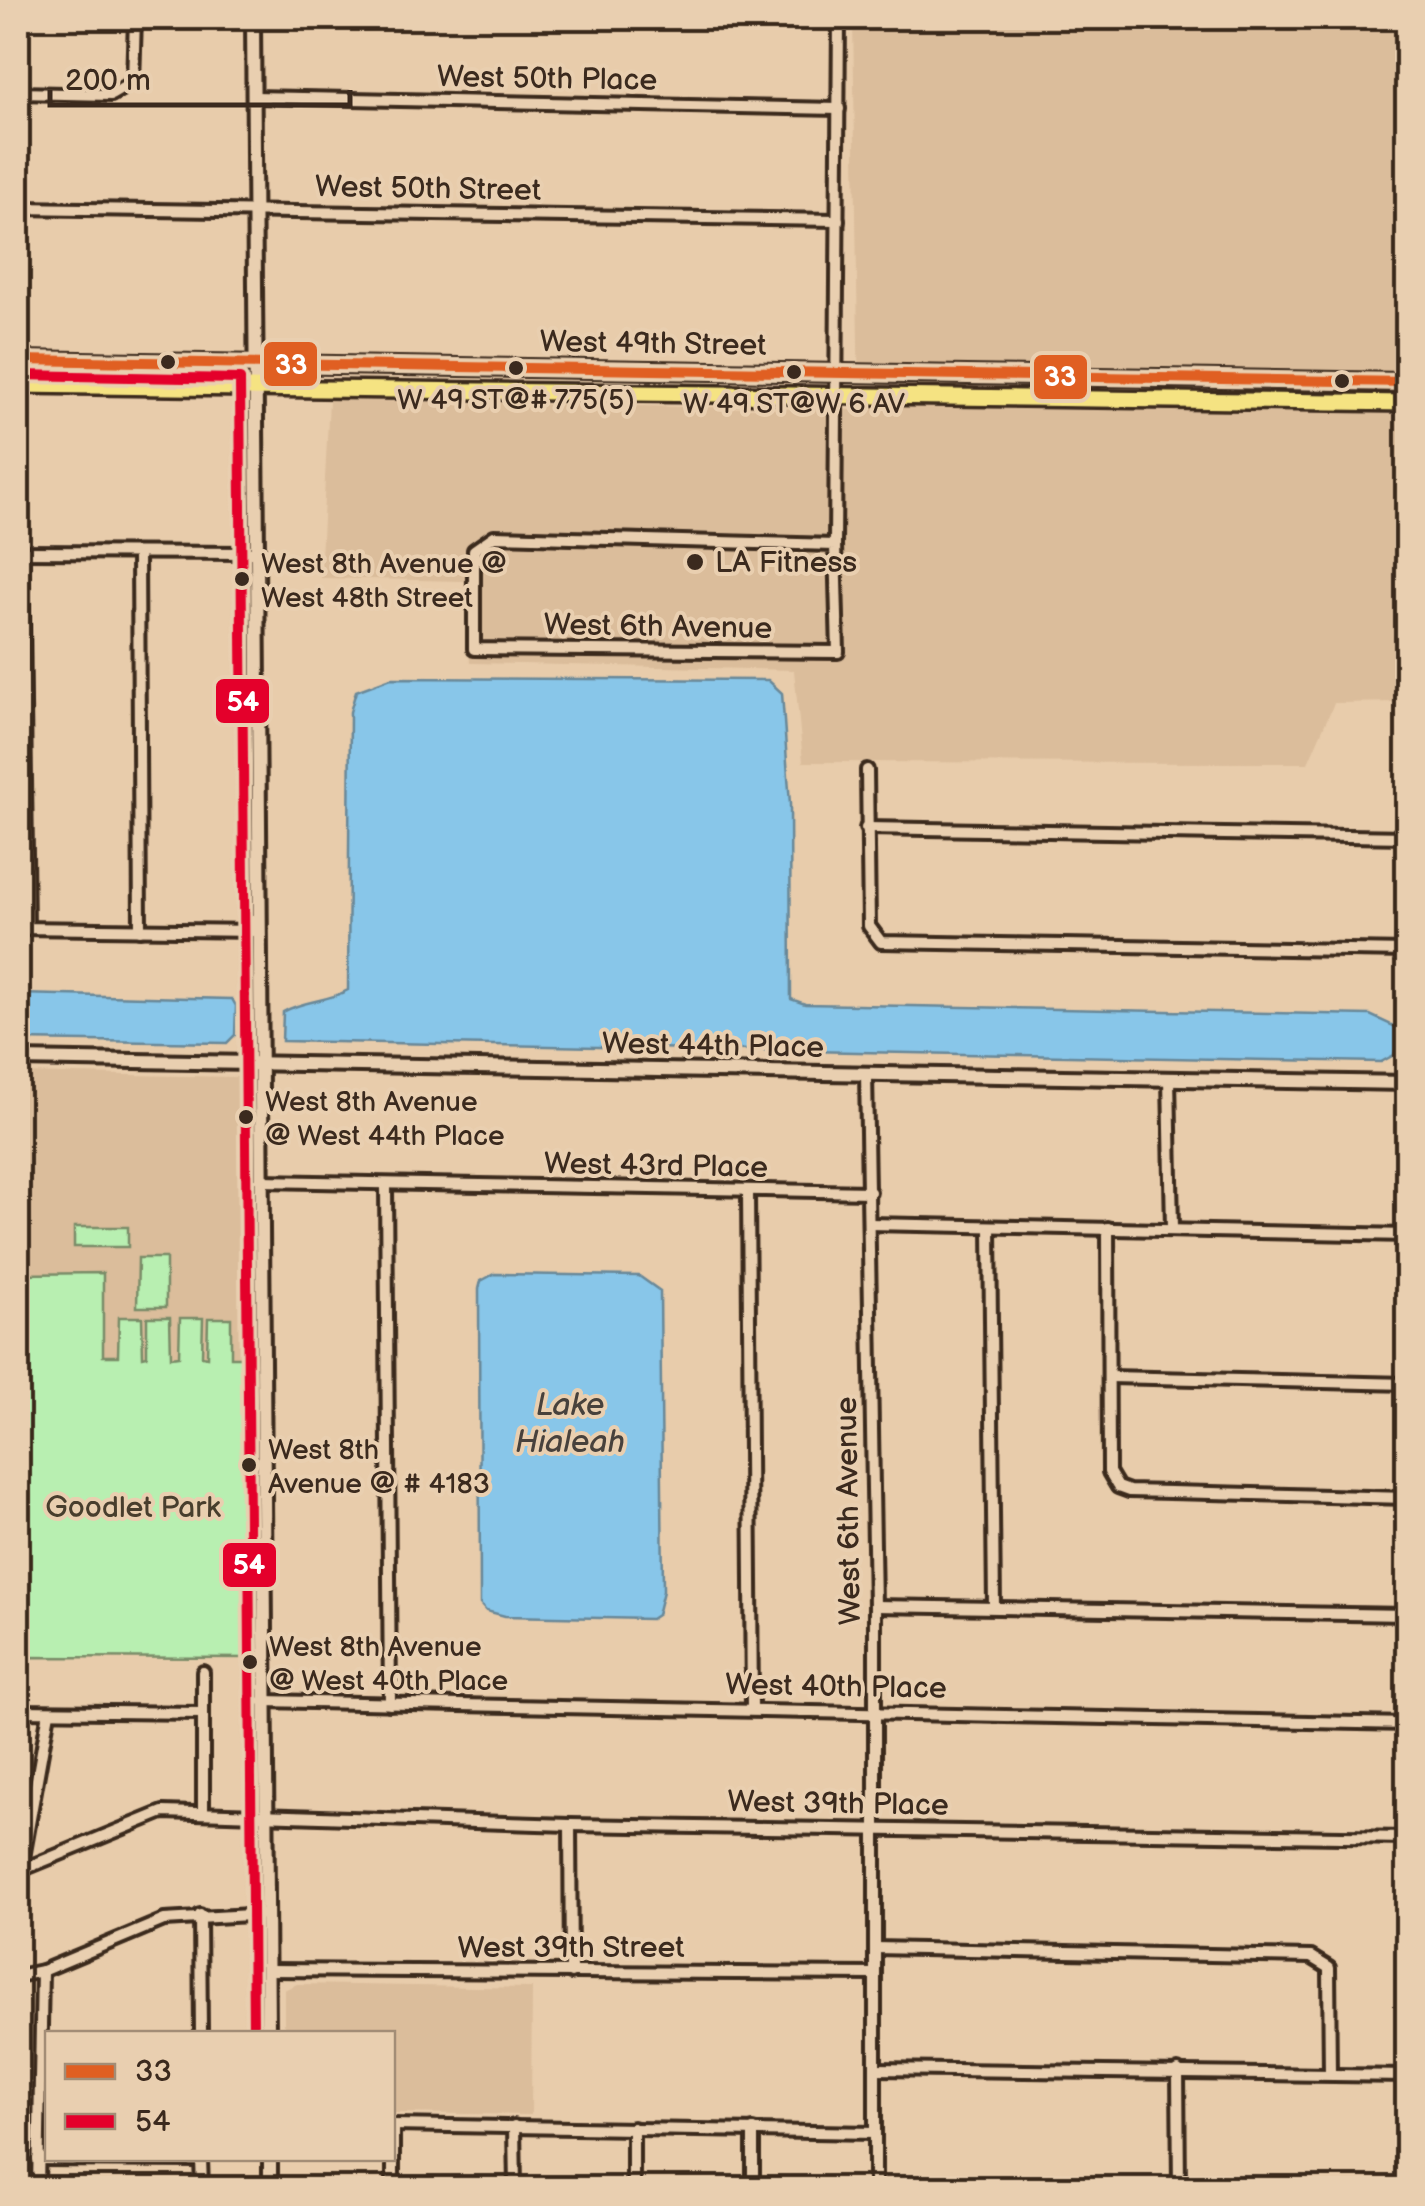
<svg xmlns="http://www.w3.org/2000/svg" width="1425" height="2206" viewBox="0 0 1425 2206" font-family="'Balsamiq Sans',sans-serif">
<style>
.built{fill:#dbbd9b}
.green{fill:#b8efb1;stroke:#7a8c68;stroke-width:2.5}
.water{fill:#88c6e9;stroke:#698898;stroke-width:2.5}
.lines{fill:none;stroke-linecap:round;stroke-linejoin:round}
.minor-casing{stroke:#3b2a1e;stroke-width:18}
.tertiary-casing{stroke:#3b2a1e;stroke-width:20}
.primary-casing{stroke:#3b2a1e;stroke-width:22}
.minor{stroke:#e9cfb0;stroke-width:10}
.tertiary{stroke:#e9cfb0;stroke-width:12}
.primary{stroke:#f5e382;stroke-width:15}
.bus-1-casing{stroke:#e9cfb0;stroke-width:18}
.bus-2-casing{stroke:#e9cfb0;stroke-width:18}
.bus-1{stroke:#e05f22;stroke-width:10}
.bus-2{stroke:#e4002b;stroke-width:10}
.bus-dot{fill:#3b2a1e;stroke:#e9cfb0;stroke-width:4}
.labels{text-anchor:middle;stroke-width:8;stroke-linejoin:round;paint-order:stroke}
.bus-label{font-size:28px;fill:#3b2a1e;stroke:#e9cfb0;text-anchor:start}
.street-label{font-size:30px;fill:#3b2a1e;stroke:#e9cfb0}
.poi-label{font-size:30px;fill:#3b2a1e;stroke:#e9cfb0;text-anchor:start}
.park-label{font-size:30px;fill:#483e2d;stroke:#e9cfb0}
.water-label{font-size:32px;font-style:italic;fill:#47413c;stroke:#e9cfb0}
.line-badge{stroke:#e9cfb0;stroke-width:4}
.badge-label{font-size:28px;text-anchor:middle;font-weight:bold;fill:#fff}
</style>
<rect width="100%" height="100%" fill="#e8ccab"/>
<filter id="ink" filterUnits="userSpaceOnUse"><feTurbulence type="fractalNoise" baseFrequency=".01" numOctaves="2"/><feDisplacementMap in="SourceGraphic" scale="20" xChannelSelector="R" yChannelSelector="G"/><feConvolveMatrix kernelMatrix="1 2 1 2 8 2 1 2 1" color-interpolation-filters="sRGB"/></filter>
<g filter="url(#ink)">
<g class="built">
<path d="M853 18H1394L1404 702 1334 703 1308 763 803 762 794 670 470 663 464 581 320 578 329 400 859 410Z"/>
<path d="M18 1073 238 1077 246 1357 103 1356 102 1273 18 1274Z"/>
<path d="M297 1984 532 1988 531 2115 393 2113 392 2034 284 2033V1990Z"/>
</g>
<g class="green">
<rect x="74" y="1227" width="54" height="20"/>
<path d="M138 1258H166V1307H137Z"/>
<path d="M103 1273V1356H118L119 1317H142L143 1357 147 1356V1317H170L171 1357 179 1356 180 1318H203L202 1356 207 1357 208 1318H231V1357H246L250 1658 22 1657 18 1679V1274Z"/>
</g>
<g class="water">
<path d="M391 678 768 680 782 693 790 804 791 999 805 1004 1370 1015 1396 1027 1399 1041 1394 1055 1381 1062 282 1041 283 1012C303 1000 327 1002 348 990L350 712 356 691Z"/>
<path d="M18 994 232 999 236 1006 235 1035 227 1043 18 1040Z"/>
<path d="M494 1274 639 1276 660 1291 663 1591 657 1615 651 1619 505 1616 486 1611 480 1604 479 1289 481 1281Z"/>
</g>
<g class="lines">
<defs>
<g id="minor">
<path d="M1408 67V209"/>
<path d="M18 93 111 95 133 82 135 18"/>
<path d="M254 97 839 109"/>
<path d="M18 208 838 220"/>
<path d="M835 545 838 652 474 649V550L494 536 835 545 839 18"/>
<path d="M18 552 257 553"/>
<path d="M22 552 27 929"/>
<path d="M138 553 140 930"/>
<path d="M867 770 869 926 881 942 1408 951"/>
<path d="M866 828 1408 837"/>
<path d="M18 928 260 931"/>
<path d="M866 1073 875 1606V2188"/>
<path d="M1169 1078 1172 1229"/>
<path d="M261 1181 870 1192"/>
<path d="M386 1186 390 1704"/>
<path d="M748 1192 752 1709"/>
<path d="M869 1224 1408 1235"/>
<path d="M990 1227 994 1606"/>
<path d="M1108 1228 1109 1472 1118 1487 1129 1491 1408 1498"/>
<path d="M1110 1377 1408 1384"/>
<path d="M875 1606 1408 1615"/>
<path d="M263 1701 1408 1724"/>
<path d="M18 1711 202 1713"/>
<path d="M203 1813V1672"/>
<path d="M570 1825 571 1973"/>
<path d="M21 1870 163 1812 570 1825 1408 1838"/>
<path d="M18 1886 49 1712"/>
<path d="M200 1915 201 2034"/>
<path d="M875 1948 1311 1957 1329 1968 1330 2074"/>
<path d="M268 1970 875 1974"/>
<path d="M18 1976 42 1971 164 1920 268 1914"/>
<path d="M875 2069 1408 2076"/>
<path d="M1178 2071 1179 2188"/>
<path d="M392 2125 875 2133"/>
<path d="M393 2125V2188"/>
<path d="M514 2126 515 2188"/>
<path d="M201 2158 202 2188"/>
<path d="M38 2159 201 2160"/>
<path d="M38 2188 42 1971"/>
<path d="M633 2188V2128"/>
<path d="M753 2188V2130"/>
</g>
<g id="tertiary">
<path d="M253 18 268 2034"/>
<path d="M18 1059 1408 1083"/>
<path d="M270 2158V2188"/>
</g>
<g id="primary">
<path d="M18 360 1408 382"/>
<path d="M18 385 1408 403"/>
</g>
</defs>
<use href="#minor" class="minor-casing"/>
<use href="#tertiary" class="tertiary-casing"/>
<use href="#primary" class="primary-casing"/>
<use href="#minor" class="minor"/>
<use href="#tertiary" class="tertiary"/>
<use href="#primary" class="primary"/>
<defs>
<path id="bus-1" d="M18 360 1408 382"/>
<path id="bus-2" d="M18 375 240 379 253 2034"/>
</defs>
<use href="#bus-1" class="bus-1-casing"/>
<use href="#bus-2" class="bus-2-casing"/>
<use href="#bus-1" class="bus-1"/>
<use href="#bus-2" class="bus-2"/>
</g>
</g>
<g class="bus-dot">
<circle cx="168" cy="362" r="9"/>
<circle cx="516" cy="368" r="9"/>
<circle cx="794" cy="372" r="9"/>
<circle cx="1342" cy="381" r="9"/>
<circle cx="695" cy="562" r="10"/>
<circle cx="242" cy="579" r="9"/>
<circle cx="246" cy="1117" r="9"/>
<circle cx="249" cy="1465" r="9"/>
<circle cx="250" cy="1662" r="9"/>
</g>
<g class="labels">
<g class="bus-label">
<text x="516" y="409" text-anchor="middle">W 49 ST@# 775(5)</text>
<text x="794" y="413" text-anchor="middle">W 49 ST@W 6 AV</text>
<text x="261" y="573">West 8th Avenue @<tspan x="261" dy="34">West 48th Street</tspan></text>
<text x="265" y="1111">West 8th Avenue<tspan x="265" dy="34">@ West 44th Place</tspan></text>
<text x="268" y="1459">West 8th<tspan x="268" dy="34">Avenue @ # 4183</tspan></text>
<text x="269" y="1656">West 8th Avenue<tspan x="269" dy="34">@ West 40th Place</tspan></text>
</g>
<g class="street-label">
<text transform="translate(547 78) rotate(1)" y="10">West 50th Place</text>
<text transform="translate(428 188) rotate(1)" y="10">West 50th Street</text>
<text transform="translate(653 343) rotate(1)" y="10">West 49th Street</text>
<text transform="translate(658 626) rotate(1)" y="10">West 6th Avenue</text>
<text transform="translate(713 1045) rotate(1)" y="10">West 44th Place</text>
<text transform="translate(656 1165) rotate(1)" y="10">West 43rd Place</text>
<text transform="translate(848 1511) rotate(-91)" y="10">West 6th Avenue</text>
<text transform="translate(836 1686) rotate(1)" y="10">West 40th Place</text>
<text transform="translate(838 1803) rotate(1)" y="10">West 39th Place</text>
<text x="571" y="1957">West 39th Street</text>
</g>
<g class="poi-label">
<text x="715" y="572">LA Fitness</text>
</g>
<g class="park-label">
<text x="133" y="1517">Goodlet Park</text>
</g>
<g class="water-label">
<text x="570" y="1415">Lake<tspan x="570" dy="37">Hialeah</tspan></text>
</g>
</g>
<g class="line-badge">
<rect x="262" y="340" width="57" height="48" rx="10" fill="#e05f22"/>
<rect x="1032" y="353" width="57" height="48" rx="10" fill="#e05f22"/>
<rect x="214" y="677" width="57" height="48" rx="10" fill="#e4002b"/>
<rect x="221" y="1541" width="57" height="48" rx="10" fill="#e4002b"/>
</g>
<g class="badge-label">
<text x="291" y="374">33</text>
<text x="1060" y="386">33</text>
<text x="243" y="711">54</text>
<text x="249" y="1574">54</text>
</g>
<rect width="1425" height="2206" fill="none" stroke="#e9cfb0" stroke-width="60"/>
<rect x="30" y="30" width="1365" height="2146" fill="none" stroke="#3b2a1e" stroke-width="4" filter="url(#ink)"/>
<rect x="45" y="2031" width="350" height="130" fill="#e9cfb0" stroke="#a38d76" stroke-width="2.5"/>
<rect x="65" y="2064" width="50" height="15" fill="#e05f22" stroke="#a38d76" stroke-width="2.5"/>
<text x="135" y="2081" font-size="30" fill="#3b2a1e">33</text>
<rect x="65" y="2114" width="50" height="15" fill="#e4002b" stroke="#a38d76" stroke-width="2.5"/>
<text x="135" y="2131" font-size="30" fill="#3b2a1e">54</text>
<path d="M50 90v15h300v-15" fill="none" stroke="#3b2a1e" stroke-width="5"/>
<text x="65" y="90" font-size="30" fill="#3b2a1e" stroke="#e9cfb0" stroke-width="8" paint-order="stroke">200 m</text>
</svg>
